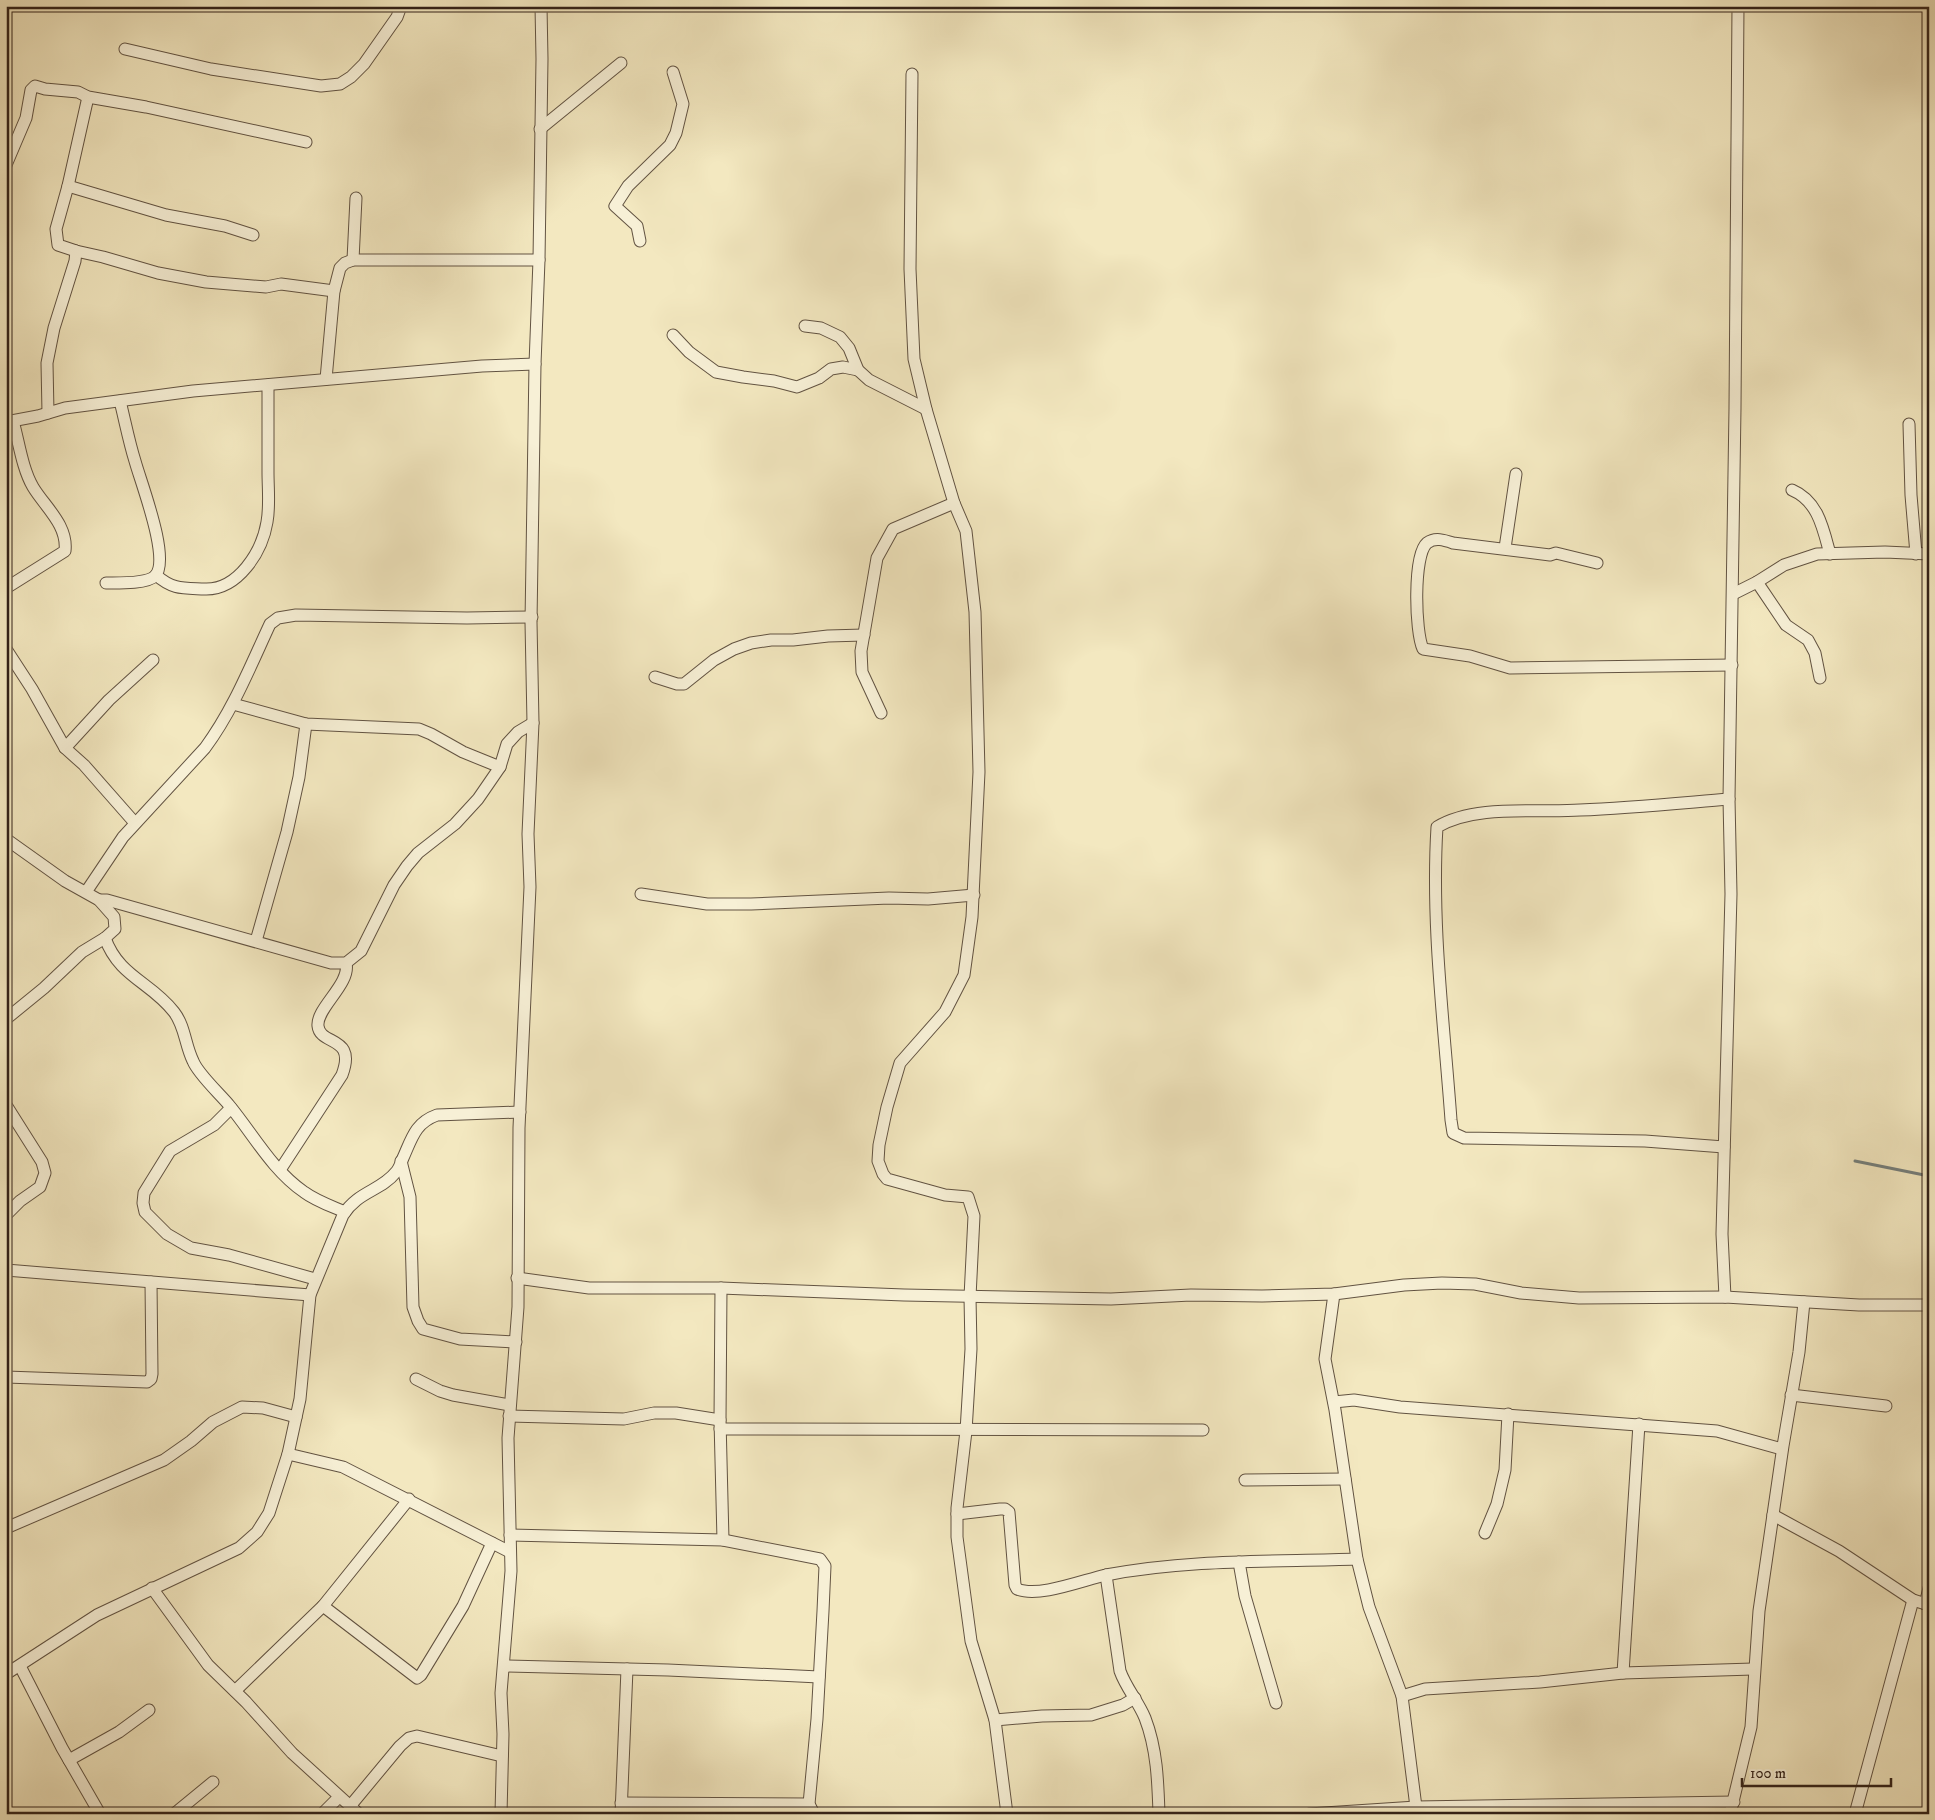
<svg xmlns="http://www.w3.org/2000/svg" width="1935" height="1820" viewBox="0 0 1935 1820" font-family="'IM FELL DW Pica',serif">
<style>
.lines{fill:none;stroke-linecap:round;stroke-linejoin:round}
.stream{stroke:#757f7c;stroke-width:3}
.minor-casing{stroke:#625342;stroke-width:13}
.minor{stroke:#f7f0d6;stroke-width:11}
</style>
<rect width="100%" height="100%" fill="#f3e8c0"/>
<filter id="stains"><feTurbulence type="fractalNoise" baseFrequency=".004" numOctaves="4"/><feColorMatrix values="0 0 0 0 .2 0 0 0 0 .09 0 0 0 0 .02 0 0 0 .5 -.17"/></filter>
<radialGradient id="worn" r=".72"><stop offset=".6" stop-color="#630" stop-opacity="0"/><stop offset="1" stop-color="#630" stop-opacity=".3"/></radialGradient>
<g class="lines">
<path class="stream" d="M1855 1161 1929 1176"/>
<defs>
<g id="minor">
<path d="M125 49 211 69 321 86 340 84 351 77 364 64 397 17 401 6"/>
<path d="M912 74 910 269 914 359 926 409 954 503 966 531 975 612 979 772 972 917 964 975 945 1012 900 1063 887 1107 879 1145 878 1161 883 1174 887 1179 945 1195 968 1197 974 1216 970 1297 971 1349 966 1431 957 1508V1537L971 1641 995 1720 1007 1814"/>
<path d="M88 97 68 186 56 229 58 245 76 251 103 257 158 273 206 282 266 287 281 284 334 291"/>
<path d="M540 129 621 63"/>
<path d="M6 165 26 118 31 90 35 86 45 89 78 92 88 97 146 107 306 142"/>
<path d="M68 186 166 215 225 226 253 235"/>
<path d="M640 241 637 226 615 206 628 186 670 145 676 133 683 104 673 72"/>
<path d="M353 260 356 198"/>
<path d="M805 326 821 328 840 337 849 348 858 370 869 380 926 409"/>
<path d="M673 335 689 352 716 372 743 377 774 381 797 387 819 378 831 369 843 367 858 370"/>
<path d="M326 379 334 291 340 268 345 263 353 260H539"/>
<path d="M48 413 47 363 54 328 75 261 76 251"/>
<path d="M6 422 38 416 65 408 193 391 482 366 535 364"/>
<path d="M1909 424 1911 495 1916 554"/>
<path d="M1792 490C1818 501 1823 528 1830 554"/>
<path d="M1505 548 1516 474"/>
<path d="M1597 563 1556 553 1550 555 1453 543C1444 540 1435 537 1427 543 1413 555 1415 632 1423 649L1470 656 1510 668 1732 665"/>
<path d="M156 575C173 590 183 588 205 589 238 590 262 552 267 522 270 506 268 489 268 472 268 443 268 414 268 385"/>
<path d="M1757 582 1786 625 1808 640 1815 653 1820 678"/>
<path d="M106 583C117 583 147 584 155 576 171 560 141 483 135 461 129 442 125 421 120 401"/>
<path d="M6 588 65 551C68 525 45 507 33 487 22 468 19 442 13 421"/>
<path d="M1733 594 1757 582 1784 565 1817 554 1885 552 1929 554"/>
<path d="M6 649 32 689 65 748 84 765 135 823"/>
<path d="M655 677 677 684H684L714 660 734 649 751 643 771 640H793L828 636 864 635"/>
<path d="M233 704 306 724 419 729 431 734 463 752 500 767"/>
<path d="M881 713 862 672 861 651 877 558 893 529 954 503"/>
<path d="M65 748 109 700 153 660"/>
<path d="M6 839 65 881 99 900 114 917 115 929 105 938 82 952 44 988 6 1019"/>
<path d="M86 892 123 837 205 748C233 710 250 667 270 624L278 618 296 615 467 618 532 617"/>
<path d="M641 894 707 904H751L889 898 928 899 974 895"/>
<path d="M99 900H107L331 963H346L361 951 394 885 407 866 418 853 455 824 478 799 500 767 507 744 518 732 533 723"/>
<path d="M105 938C119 977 151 982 174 1012 185 1026 185 1045 193 1061 198 1074 220 1094 229 1105 253 1134 272 1170 304 1192 316 1201 331 1206 345 1212"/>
<path d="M256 941 287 832 299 777 306 724"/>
<path d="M6 1105 42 1162 45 1173 40 1187 20 1201 6 1215"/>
<path d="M231 1108 214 1125 170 1151 144 1193 143 1203 145 1212 167 1234 191 1248 229 1255 315 1279"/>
<path d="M1724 1147 1645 1141 1464 1138 1453 1133 1451 1120C1444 1023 1431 924 1437 827 1475 804 1537 813 1580 810 1630 808 1680 803 1729 799"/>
<path d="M401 1161 410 1197 413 1307 418 1321 423 1329 460 1339 516 1342"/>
<path d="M280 1170 342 1075C357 1035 320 1046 318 1026 316 1008 351 984 346 963"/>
<path d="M6 1270 310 1295"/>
<path d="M517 1278 589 1288H721L904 1295 1111 1299 1191 1295 1262 1296 1334 1294 1404 1285 1442 1283 1475 1284 1521 1293 1579 1298 1725 1297 1859 1305H1929"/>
<path d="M721 1288 720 1420 723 1540"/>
<path d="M1334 1294 1325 1359 1335 1410 1357 1559 1369 1607 1402 1696 1416 1807"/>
<path d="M1725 1297 1722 1234 1731 894 1729 799 1735 408 1738 6"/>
<path d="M6 1377 147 1382 151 1379 152 1374 151 1282"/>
<path d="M416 1379 440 1391 453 1395 510 1405"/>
<path d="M1791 1395 1886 1406"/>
<path d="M1334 1402 1354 1400 1400 1407 1717 1431 1782 1449"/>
<path d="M509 1416 624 1419 654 1413H676L720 1420"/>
<path d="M720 1429 1203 1430"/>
<path d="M288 1454 343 1467 510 1552"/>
<path d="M1245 1480 1345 1479"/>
<path d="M957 1514 1000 1509H1005L1009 1512 1015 1585 1017 1589C1039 1598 1083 1580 1106 1575 1189 1559 1273 1562 1357 1559"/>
<path d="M1773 1515 1839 1551 1913 1600 1929 1605"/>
<path d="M6 1528 164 1460 191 1441 213 1422 242 1407 263 1408 296 1417"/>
<path d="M1485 1533 1497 1504 1505 1470 1508 1414"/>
<path d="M510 1535 723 1540 820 1559 825 1566 823 1611 817 1719 809 1804 814 1814"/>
<path d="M1239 1562 1245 1596 1276 1703"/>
<path d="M1106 1575 1120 1671C1126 1688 1138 1701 1145 1718 1157 1749 1158 1782 1159 1814"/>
<path d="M152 1588 208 1665 246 1702 292 1753 359 1814"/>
<path d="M1925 1604 1929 1588"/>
<path d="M323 1606 417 1678 421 1675 463 1606 492 1543"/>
<path d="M20 1666 62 1748 100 1814"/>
<path d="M504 1666 668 1670 819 1677"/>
<path d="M1623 1673 1639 1424"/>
<path d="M6 1674 97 1615 239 1548 257 1532 269 1513 288 1454 300 1399 310 1295 343 1215C358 1191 381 1191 396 1172 399 1169 401 1163 403 1158 412 1138 415 1123 437 1115L520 1112"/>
<path d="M235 1691 323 1606 409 1499"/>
<path d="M1402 1696 1425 1689 1540 1682 1623 1673 1753 1669"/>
<path d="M995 1720 1042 1716 1091 1715 1123 1705 1135 1698"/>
<path d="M69 1760 119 1732 149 1710"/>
<path d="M621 1803 809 1804"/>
<path d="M351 1805 400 1746 409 1738 417 1736 502 1756"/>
<path d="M174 1814 213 1782"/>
<path d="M322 1814 339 1797"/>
<path d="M501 1814 503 1734 501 1693 511 1571 508 1438 518 1307 519 1128 530 887 528 834 533 723 531 622 535 364 539 260 542 59 541 6"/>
<path d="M621 1814 627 1669"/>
<path d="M1309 1814 1416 1807 1734 1802"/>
<path d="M1730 1814 1751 1727 1759 1611 1783 1446 1799 1352 1804 1302"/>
<path d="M1855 1814 1913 1600"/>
</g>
</defs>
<use href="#minor" class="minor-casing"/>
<use href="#minor" class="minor"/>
</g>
<rect width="1935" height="1820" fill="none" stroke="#f3e8c0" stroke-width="25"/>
<rect x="8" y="8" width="1920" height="1805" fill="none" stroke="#322118" stroke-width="2.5"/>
<rect x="12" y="12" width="1910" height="1795" fill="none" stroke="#322118"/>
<path d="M1742 1778v8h149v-8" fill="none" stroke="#322118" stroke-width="2.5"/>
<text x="1750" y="1778" font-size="15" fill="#322118" stroke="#f7f0d6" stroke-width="4" paint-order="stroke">100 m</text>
<rect width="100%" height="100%" filter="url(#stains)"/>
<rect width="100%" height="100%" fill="url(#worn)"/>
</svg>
